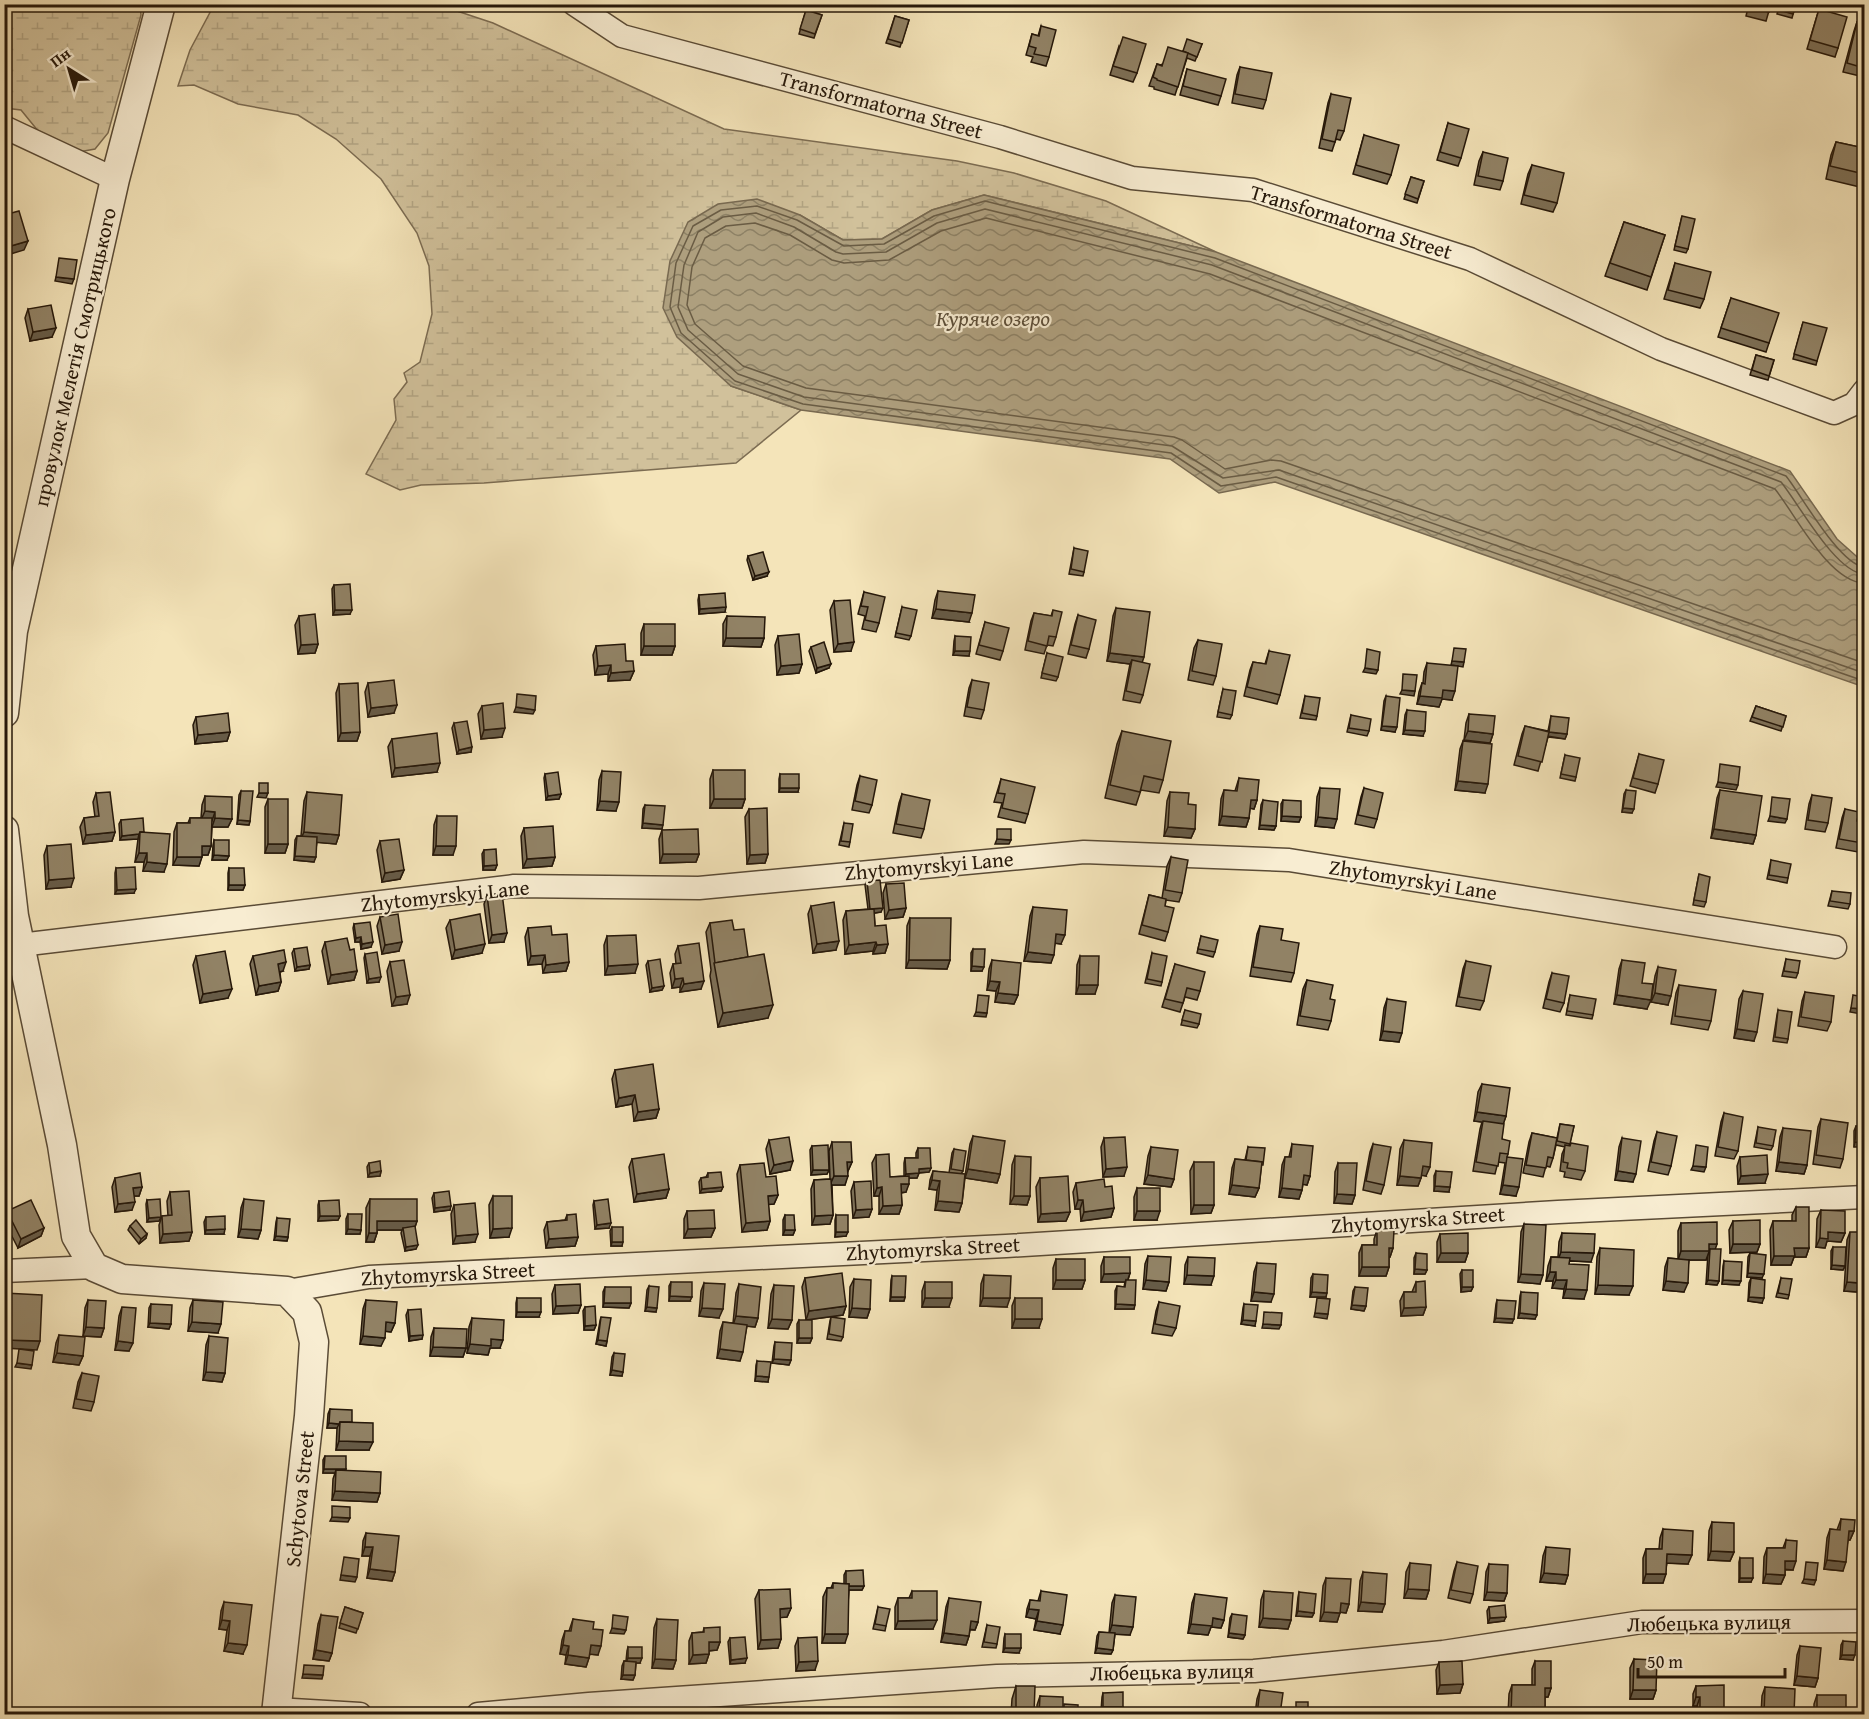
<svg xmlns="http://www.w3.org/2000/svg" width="1869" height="1719" viewBox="0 0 1869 1719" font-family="'Gentium Book Plus',serif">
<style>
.wetland{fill:url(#wetland-marsh);stroke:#7c6c52;stroke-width:1.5}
.water{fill:url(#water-waves);stroke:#786950;stroke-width:1.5}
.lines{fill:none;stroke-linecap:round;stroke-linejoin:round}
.shore{stroke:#6a5c44;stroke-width:1.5}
.minor-casing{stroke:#5a4b36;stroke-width:25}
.tertiary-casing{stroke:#5a4b36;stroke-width:31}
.minor{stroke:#f8edd2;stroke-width:22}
.tertiary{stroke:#f8edd2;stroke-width:28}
.wall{fill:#7d7057;stroke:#26180a;stroke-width:1.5}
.shaded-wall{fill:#665b47;stroke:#26180a;stroke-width:1.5}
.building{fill:#918265;stroke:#26180a;stroke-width:1.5}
.labels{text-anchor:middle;stroke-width:4.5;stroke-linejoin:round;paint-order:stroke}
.street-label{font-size:21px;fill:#26180a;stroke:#f8edd2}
.water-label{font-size:22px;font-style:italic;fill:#5c4e38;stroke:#f8edd2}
</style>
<defs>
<pattern id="wetland-marsh" width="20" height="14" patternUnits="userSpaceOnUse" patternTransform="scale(1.5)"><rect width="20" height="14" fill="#d1c19b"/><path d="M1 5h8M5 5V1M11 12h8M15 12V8" fill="none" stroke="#b3a584"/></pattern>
<pattern id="water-waves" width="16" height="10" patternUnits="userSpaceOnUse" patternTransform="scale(1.5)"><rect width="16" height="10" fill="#ae9f7e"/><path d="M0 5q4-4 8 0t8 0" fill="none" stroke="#8d8165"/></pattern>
</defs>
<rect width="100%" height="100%" fill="#f4e4b9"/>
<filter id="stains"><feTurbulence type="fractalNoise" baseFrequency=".00333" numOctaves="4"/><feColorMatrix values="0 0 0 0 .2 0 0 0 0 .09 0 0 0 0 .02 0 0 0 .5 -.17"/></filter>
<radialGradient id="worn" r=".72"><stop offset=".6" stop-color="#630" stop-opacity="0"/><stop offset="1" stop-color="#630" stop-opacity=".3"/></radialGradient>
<g class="wetland">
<path d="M4 5H140L141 15 108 133 95 149 73 153 52 148 21 110 5 108Z"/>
<path d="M214 5H439L493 23 724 129 957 161 1014 173 1106 201 1216 252 984 195 932 210 882 239 843 240 800 215 731 386 801 410 736 463 484 483 421 485 400 490 366 474 396 420 394 399 407 382 404 373 420 362 432 314 429 266 417 233 381 179 336 139 298 115 238 104 194 85 178 86 190 50Z"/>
</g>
<path class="water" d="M984 195 1216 252 1790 471 1837 539 1864 563V687L1275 482 1219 493 1170 459 801 410 731 386 677 337 663 308 670 261 688 222 718 204 757 199 800 215 843 240 882 239 932 210Z"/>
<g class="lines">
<g class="shore">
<path d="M1864 567C1839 564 1802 496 1786 476L1215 258 985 201 934 216 884 244 844 246 797 220 757 206 721 210 693 226 676 263 670 307 681 333 735 381 803 404 1171 453 1221 486 1276 477 1864 681"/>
<path d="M1864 574C1835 572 1799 504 1781 482L1212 265 985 209 937 223 886 252 843 254 836 252 794 227 756 213 723 217 698 232 684 265 678 307 688 330 738 374 804 397 1172 446 1223 478 1279 470 1864 673"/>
<path d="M1864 583C1829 582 1795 514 1775 489L1210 274 986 218 941 231 889 260 844 263 832 260 790 235 755 223 726 226 705 238 692 267 687 305 695 324 743 366 806 388 1174 437 1182 440 1225 469 1271 460 1281 461 1864 663"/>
</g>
<defs>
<g id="minor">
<path d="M574 4 622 36 1000 137 1132 178 1253 190 1470 259 1661 349 1834 413 1854 404 1864 391"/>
<path d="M4 127 115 179"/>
<path d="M20 945 514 886 699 888 1084 852 1289 860 1835 947"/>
<path d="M4 1271 94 1267"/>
<path d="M287 1291 369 1277 1006 1246 1558 1212 1864 1197"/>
<path d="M276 1709 360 1714"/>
<path d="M478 1714 589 1704 997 1676 1254 1671 1443 1652 1642 1622 1864 1621"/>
</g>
<g id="tertiary">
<path d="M4 713 13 631 115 179 161 4"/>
<path d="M4 830 14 916 62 1145 76 1236 94 1267 122 1279 287 1291 307 1312 314 1342 309 1416 276 1714"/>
</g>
</defs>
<use href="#minor" class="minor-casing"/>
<use href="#tertiary" class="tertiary-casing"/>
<use href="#minor" class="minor"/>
<use href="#tertiary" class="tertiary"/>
</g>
<g class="wall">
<path d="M877 4H896L894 10Z"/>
<path d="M1616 4H1631L1629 9 1616 6Z"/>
<path d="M1749 4H1771L1766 21 1746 16Z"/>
<path d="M1780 4H1796L1792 18 1777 14Z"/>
<path d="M1819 9 1838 48 1835 57 1807 49Z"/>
<path d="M806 10 822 15 814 38 799 34Z"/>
<path d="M895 16 909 20 900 47 886 43Z"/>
<path d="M1857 22 1864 24V77L1843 72 1854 31Z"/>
<path d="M1041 26 1049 57 1046 66 1031 62 1033 57 1026 55 1032 34 1038 36Z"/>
<path d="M1202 44 1195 61 1187 58 1175 95 1154 89V87L1149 86 1157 64 1161 65 1183 51Z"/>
<path d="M1119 46 1137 73 1133 82 1110 75Z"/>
<path d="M1240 67 1266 100 1263 109 1232 103 1237 75Z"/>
<path d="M1187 69 1221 96 1218 105 1180 95Z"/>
<path d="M1331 94 1344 131 1340 140 1336 139 1332 151 1319 148 1328 103Z"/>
<path d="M1448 123 1461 158 1458 166 1437 160Z"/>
<path d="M1364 135 1391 175 1387 184 1353 174Z"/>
<path d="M1836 142 1864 148V188L1826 179 1831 155Z"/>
<path d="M1483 152 1503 181 1500 190 1474 185 1479 161Z"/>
<path d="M1532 165 1557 203 1553 212 1521 204 1528 174Z"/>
<path d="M1411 177 1424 181 1417 203 1404 199Z"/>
<path d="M1682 216 1688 249 1686 253 1674 250Z"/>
<path d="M1624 222 1665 235 1647 290 1605 276Z"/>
<path d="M1675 263 1704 299 1700 308 1664 299Z"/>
<path d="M1731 298 1769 343 1766 352 1718 337Z"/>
<path d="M28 309 52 337 30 341 25 318Z"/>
<path d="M1802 326 1817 361 1816 365 1793 359Z"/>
<path d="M1756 355 1774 360 1768 380 1750 375Z"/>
<path d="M1074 548 1084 572 1083 576 1069 574Z"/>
<path d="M748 556 767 576 753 580 747 560Z"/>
<path d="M334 585 350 614 333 615 332 589Z"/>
<path d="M938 591 969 622 932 618 935 600Z"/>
<path d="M864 592 879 623 876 632 862 629 865 616 858 614Z"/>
<path d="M699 595 725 612 699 614 698 600Z"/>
<path d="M834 601 851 651 834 652 830 610Z"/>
<path d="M902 607 911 636 909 640 895 637Z"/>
<path d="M1116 608 1142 662 1143 695 1140 703 1123 700 1130 664 1107 661 1113 616Z"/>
<path d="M1053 610 1056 637 1053 646 1047 645 1044 654 1025 650 1031 621 1034 613 1051 616Z"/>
<path d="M1078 615 1089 649 1086 658 1068 654 1075 624Z"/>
<path d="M299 616 318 644 315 653 298 654 295 625Z"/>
<path d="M727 616 764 638 761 647 723 646V624Z"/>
<path d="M985 622 1003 651 1000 660 976 654Z"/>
<path d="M644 624 675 646 672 655H641V633Z"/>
<path d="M778 636 802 664 799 673 777 675 775 645Z"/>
<path d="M955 636 969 656 953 655 954 641Z"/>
<path d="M1198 640 1216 676 1213 685 1188 680 1194 648Z"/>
<path d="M596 646 626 661 634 671 630 680 608 681V674L595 675 593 655Z"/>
<path d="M811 647 829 668 816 673 809 651Z"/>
<path d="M1269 651 1280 695 1277 704 1244 696 1250 670 1253 662 1265 664Z"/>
<path d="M1047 653 1058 677 1056 681 1041 678Z"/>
<path d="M1427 663 1452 700 1442 699 1439 707 1417 704 1419 692 1422 683H1423L1424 672Z"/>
<path d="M972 680 984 710 981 719 964 716 969 688Z"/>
<path d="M368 683 394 713 368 717 365 692Z"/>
<path d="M339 684 360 732 357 741H338L336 693Z"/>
<path d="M1223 689 1232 715 1230 719 1217 717Z"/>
<path d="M1305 696 1317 716 1316 720 1300 718Z"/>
<path d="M1386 696 1395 732 1381 730 1384 701Z"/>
<path d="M482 706 502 737 481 739 478 714Z"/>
<path d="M1756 706 1786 716 1781 731 1750 721Z"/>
<path d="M1407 710 1423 736 1403 734 1405 715Z"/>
<path d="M1469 714 1493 734 1490 743 1464 740 1466 723Z"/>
<path d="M1351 715 1369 731 1367 736 1347 732Z"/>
<path d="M1551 716 1567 734 1565 739 1548 737 1538 771 1514 765 1522 734 1525 726 1548 731Z"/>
<path d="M196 717 230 732 227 741 195 744 193 725Z"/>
<path d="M454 723 471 752 457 754 452 728Z"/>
<path d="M1122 731 1163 780 1159 793 1141 790 1136 805 1105 798 1117 744Z"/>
<path d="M392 739 437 772 392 777 388 747Z"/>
<path d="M1463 741 1485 793 1455 790 1460 749Z"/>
<path d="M1639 754 1658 784 1655 793 1630 786Z"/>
<path d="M1565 755 1576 777 1575 781 1560 778Z"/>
<path d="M713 770 745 799 742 808H710V779Z"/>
<path d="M602 771 616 811 597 810 599 780Z"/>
<path d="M545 774 561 794 559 799 546 800 544 778Z"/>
<path d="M780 774 798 792H779V779Z"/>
<path d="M860 776 872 805 869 813 852 810 857 785Z"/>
<path d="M1239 778 1257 800 1254 809 1250 808 1249 818 1246 827 1219 825 1221 799 1224 790 1235 791Z"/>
<path d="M1001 779 1028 814 1025 823 998 817 1002 803 994 802Z"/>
<path d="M1320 788 1334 828 1315 826 1317 797Z"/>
<path d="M1364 788 1377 819 1374 828 1355 824 1361 797Z"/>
<path d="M1626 790 1632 813 1622 812 1624 794Z"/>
<path d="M1720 790 1756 835 1753 844 1711 838 1717 798Z"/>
<path d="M241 791 250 821 249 825 237 824 239 795Z"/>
<path d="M307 792 339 835 336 844 317 842 314 862 294 860 295 840 297 836H301L304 801Z"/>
<path d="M1170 792 1188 804 1195 829 1191 838 1164 836 1167 801Z"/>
<path d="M96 793 115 832 112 841 83 844 80 827 84 818 95 817 93 802Z"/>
<path d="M902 794 924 829 921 838 893 833 899 803Z"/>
<path d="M1812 795 1828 823 1825 832 1805 829 1809 804Z"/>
<path d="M205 796 232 819 228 827H212L211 846 208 855H202L199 866 173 865 174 832 177 823H188L190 818H201L202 805Z"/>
<path d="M268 799 288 844 285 853H265V807Z"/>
<path d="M1263 800 1276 826 1274 830 1259 829 1261 805Z"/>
<path d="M1283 800 1301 817 1299 822 1281 821V804Z"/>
<path d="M645 805 662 829 642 828 643 809Z"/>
<path d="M749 809 768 854 765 863 747 864 745 817Z"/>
<path d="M1845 809 1857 821 1862 843 1858 852 1836 848 1842 818Z"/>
<path d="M437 816 453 855H433L434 825Z"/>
<path d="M121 820 144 832 164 872 143 871 144 862H135L138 839 120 840 119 824Z"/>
<path d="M844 823 850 842 849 847 839 845Z"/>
<path d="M524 828 555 857 552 866 523 868 521 836Z"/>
<path d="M662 830 699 854 696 862 660 863 659 839Z"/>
<path d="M214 840 227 860H212L213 845Z"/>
<path d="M380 841 404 870 400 879 382 882 377 850Z"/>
<path d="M47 846 71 887 46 889 44 855Z"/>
<path d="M484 850 497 865 495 870H483L482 854Z"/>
<path d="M1171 857 1182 893 1179 902 1166 900 1165 906 1168 932 1165 941 1139 934 1149 895 1162 898 1167 866Z"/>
<path d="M1771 860 1788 878 1787 883 1767 879Z"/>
<path d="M116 868 134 893 115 894V873Z"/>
<path d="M229 868 245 885 243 890H228V873Z"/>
<path d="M1699 874 1706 902 1704 907 1693 905Z"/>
<path d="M867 881 881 912 874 913 875 926 888 944 885 953 873 954V951L845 954 843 920 846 911 868 909 865 885Z"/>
<path d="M886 884 906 908 903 917 885 919 883 893Z"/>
<path d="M1832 891 1850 904 1848 909 1828 906Z"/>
<path d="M487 895 504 942 489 943 484 904Z"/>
<path d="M811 906 836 950 813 953 808 914Z"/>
<path d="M1033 907 1061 944 1055 943 1051 963 1024 961 1030 916Z"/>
<path d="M380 917 399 951 382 954 377 926Z"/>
<path d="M910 918 950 960 947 969 906 968 907 926Z"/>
<path d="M450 920 482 953 452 959 446 928Z"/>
<path d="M710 923 734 930 748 957 768 1018 718 1027 710 976 711 970 706 932Z"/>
<path d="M354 924 371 947 361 949 360 942H355L353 928Z"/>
<path d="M1260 926 1281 940 1294 973 1291 982 1250 976 1257 934Z"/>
<path d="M528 928 552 935 569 962 566 971 543 973 542 964 528 965 525 937Z"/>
<path d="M607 936 635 973 605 975 604 945Z"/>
<path d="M1201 936 1215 952 1213 957 1197 953Z"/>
<path d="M325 942 350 950 357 971 354 980 328 984 322 951Z"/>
<path d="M678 946 701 989 680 992V987L672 988 670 973 673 964H676L675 954Z"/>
<path d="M294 949 310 965 309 969 295 971 292 953Z"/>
<path d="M973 949 982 971H971V953Z"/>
<path d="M1152 953 1162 982 1161 986 1145 983Z"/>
<path d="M365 954 379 982 367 983 364 958Z"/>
<path d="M196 956 228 998 200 1003 193 965Z"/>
<path d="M253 956 283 971 280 972 281 982 278 991 256 995 250 964Z"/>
<path d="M1080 956 1095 994H1076L1077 965Z"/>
<path d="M1786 959 1798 973 1796 978 1782 976Z"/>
<path d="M992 960 1018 995 1014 1004 995 1002 996 991 987 990 989 969Z"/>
<path d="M1622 960 1642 983 1647 1009 1614 1004 1619 969Z"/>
<path d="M648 961 664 986 662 990 650 992 646 965Z"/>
<path d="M1466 961 1484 1001 1480 1010 1456 1006 1463 969Z"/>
<path d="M390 962 407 1004 392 1006 387 971Z"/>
<path d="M1175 964 1200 991 1197 1000 1185 997 1180 1012 1162 1007Z"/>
<path d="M1658 967 1668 1005 1651 1002 1655 976Z"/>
<path d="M1552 973 1564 1003 1560 1012 1543 1008 1549 982Z"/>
<path d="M1307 980 1330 999 1331 1021 1328 1030 1297 1025 1303 989Z"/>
<path d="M1679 985 1711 1021 1708 1030 1671 1024 1676 993Z"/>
<path d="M1743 991 1754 1041 1734 1038 1739 999Z"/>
<path d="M1805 992 1831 1022 1827 1031 1798 1026 1802 1001Z"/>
<path d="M1570 995 1593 1015 1592 1019 1566 1015Z"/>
<path d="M1387 999 1399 1042 1380 1040 1384 1008Z"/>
<path d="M1185 1010 1199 1024 1197 1028 1181 1025Z"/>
<path d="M1778 1010 1788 1039 1787 1043 1773 1041 1777 1015Z"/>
<path d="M615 1070 659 1109 656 1118 634 1121 632 1104 616 1107 612 1079Z"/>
<path d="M1482 1084 1506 1116 1503 1124 1502 1139 1508 1154 1507 1157 1516 1196 1500 1194 1505 1163 1498 1162 1495 1174 1473 1171 1480 1129 1482 1122 1474 1121 1478 1092Z"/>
<path d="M1724 1113 1738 1151 1734 1159 1715 1156 1721 1122Z"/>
<path d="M1821 1119 1843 1159 1840 1168 1813 1164 1818 1127Z"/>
<path d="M1560 1124 1574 1126 1569 1146 1585 1171 1581 1180 1564 1177 1565 1172 1560 1171 1562 1154 1565 1147 1556 1145 1553 1158 1550 1167 1546 1166 1543 1177 1523 1173 1529 1142 1532 1133 1557 1138Z"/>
<path d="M1856 1126 1864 1127 1854 1147V1131Z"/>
<path d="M1758 1127 1773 1146 1771 1150 1754 1147Z"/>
<path d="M1783 1128 1807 1165 1804 1174 1776 1171 1780 1137Z"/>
<path d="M1657 1132 1671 1166 1668 1175 1648 1171 1654 1141Z"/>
<path d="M973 1136 1000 1174 997 1183 965 1178 962 1203 959 1212 935 1210 937 1190 929 1189 930 1180 933 1171 949 1173 952 1153 954 1149 963 1171 961 1174 965 1176 970 1144Z"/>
<path d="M1104 1138 1124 1176 1103 1177 1101 1147Z"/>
<path d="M1622 1138 1633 1182 1615 1180 1619 1147Z"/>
<path d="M769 1140 790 1170 770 1174 766 1149Z"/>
<path d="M1404 1140 1426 1176 1422 1175 1418 1186 1397 1185 1400 1149Z"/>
<path d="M832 1142 852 1162 848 1171 845 1185H832L833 1215 830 1224 812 1225 811 1189 814 1180 830 1179 829 1151Z"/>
<path d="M1292 1144 1310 1176 1307 1185 1303 1184 1302 1190 1299 1199 1279 1197 1282 1165 1285 1157H1289Z"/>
<path d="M1373 1144 1384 1185 1381 1194 1363 1190 1370 1152Z"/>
<path d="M812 1146 829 1170 827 1174 811 1175 810 1150Z"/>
<path d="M1151 1147 1174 1179 1171 1187 1144 1184 1148 1156Z"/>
<path d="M1248 1147 1261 1169 1259 1188 1255 1197 1229 1194 1232 1168 1235 1159 1245 1160Z"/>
<path d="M918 1148 931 1168 929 1172 919 1173 917 1178H909L906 1192 901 1193 902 1205 899 1214H879V1196H874L872 1163 876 1155 890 1177 904 1176V1163L905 1158H916V1153Z"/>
<path d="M1015 1156 1030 1196 1027 1205 1010 1204 1012 1165Z"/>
<path d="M1740 1157 1765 1183 1738 1184 1737 1166Z"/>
<path d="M632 1159 669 1189 666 1198 634 1202 629 1167Z"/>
<path d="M1194 1162 1214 1205 1211 1213 1191 1214 1190 1171Z"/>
<path d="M369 1163 381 1171 380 1176 368 1177 367 1167Z"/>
<path d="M1338 1163 1355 1195 1352 1204 1334 1203 1335 1172Z"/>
<path d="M740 1165 766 1177 778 1195 774 1204H768L770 1221 767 1230 742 1232 737 1174Z"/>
<path d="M1436 1171 1449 1192 1434 1191V1176Z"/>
<path d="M708 1173 723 1187 721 1191 700 1193 699 1182 701 1178 706 1177Z"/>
<path d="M115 1178 142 1187 139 1196H134L132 1210 115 1212 112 1187Z"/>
<path d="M1040 1178 1070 1212 1066 1221 1038 1222 1036 1187Z"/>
<path d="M854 1182 872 1209 869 1217 853 1218 851 1191Z"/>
<path d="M1076 1183 1105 1187 1114 1208 1111 1217 1081 1221 1080 1209H1075L1073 1192Z"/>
<path d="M1137 1188 1157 1220H1134V1197Z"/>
<path d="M170 1192 192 1232 189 1241 160 1243 159 1225 162 1216H168L167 1201Z"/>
<path d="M434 1193 450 1210 434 1212 432 1198Z"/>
<path d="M493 1196 509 1237 490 1238 489 1205Z"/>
<path d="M244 1199 261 1230 258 1239 238 1237 241 1208Z"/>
<path d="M370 1199 417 1221 415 1227 416 1249 405 1251 401 1233 402 1230H377V1233L374 1242H366V1208Z"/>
<path d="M147 1200 161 1217 159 1221 147 1222 146 1204Z"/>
<path d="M319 1201 340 1216 338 1220 318 1221V1205Z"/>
<path d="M594 1201 609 1228 595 1229 593 1205Z"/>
<path d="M454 1205 475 1242 453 1244 451 1214Z"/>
<path d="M1796 1207 1809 1248 1806 1257H1794L1791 1265H1771L1770 1230 1773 1221H1792V1215Z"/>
<path d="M1821 1210 1845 1233 1841 1242 1827 1241 1825 1248 1816 1247 1817 1219Z"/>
<path d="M7 1211 44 1228 41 1236 18 1248 4 1221Z"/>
<path d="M687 1211 715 1228 711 1237 684 1238V1219Z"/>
<path d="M348 1214 361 1230 360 1234H346V1219Z"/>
<path d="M567 1215 578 1237 575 1246 546 1248 544 1230 547 1222 565 1220Z"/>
<path d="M785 1215 795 1230 793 1235H783V1220Z"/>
<path d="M836 1215 846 1236 835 1237V1220Z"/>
<path d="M206 1217 224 1234H205L204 1222Z"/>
<path d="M277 1218 288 1237 287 1241 274 1240 276 1222Z"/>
<path d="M1733 1221 1760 1244 1757 1252 1730 1253 1729 1230Z"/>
<path d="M1681 1223 1715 1249 1719 1281 1717 1285 1706 1284 1708 1253 1706 1260H1689L1684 1292 1663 1290 1665 1267 1668 1258 1678 1259V1231Z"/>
<path d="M1524 1224 1540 1284 1518 1282 1521 1232Z"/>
<path d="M130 1226 147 1234 146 1238 139 1244 128 1230Z"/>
<path d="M612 1227 622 1246H611L610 1231Z"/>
<path d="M1377 1230 1393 1248 1390 1257H1389V1267L1386 1276H1359V1253L1362 1245H1374V1239Z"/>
<path d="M1850 1232 1857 1292 1844 1291 1847 1240Z"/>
<path d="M1562 1233 1591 1262 1569 1261V1264L1584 1299 1563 1298 1564 1289 1552 1288 1553 1281H1546L1548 1266 1551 1257H1558L1559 1242Z"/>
<path d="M1440 1234 1468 1253 1465 1262H1437V1242Z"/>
<path d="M1833 1247 1845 1266 1843 1270 1831 1269V1251Z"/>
<path d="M1600 1248 1629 1295 1595 1294 1597 1257Z"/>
<path d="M1416 1253 1427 1270 1425 1274H1414V1258Z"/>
<path d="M1750 1253 1762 1278 1747 1277 1748 1257Z"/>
<path d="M1148 1256 1169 1282 1166 1291 1143 1289 1145 1264Z"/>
<path d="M1104 1257 1130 1273 1128 1280 1134 1309H1115V1291L1117 1286 1124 1287 1125 1282H1101V1266Z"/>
<path d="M1188 1257 1211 1285 1184 1284 1185 1265Z"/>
<path d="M1056 1259 1085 1280 1082 1289H1053V1268Z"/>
<path d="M1724 1261 1739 1285 1722 1284 1723 1266Z"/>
<path d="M1257 1263 1271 1302 1251 1301 1254 1272Z"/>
<path d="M1462 1270 1473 1287 1471 1291 1461 1292 1460 1274Z"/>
<path d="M1313 1274 1326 1297H1310L1311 1278Z"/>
<path d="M984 1275 1007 1307 980 1306 981 1284Z"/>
<path d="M892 1276 905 1297 904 1301H890L891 1280Z"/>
<path d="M805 1278 846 1306 843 1315 806 1320 802 1287Z"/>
<path d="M1751 1278 1762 1303 1748 1301 1749 1283Z"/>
<path d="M1781 1278 1789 1295 1788 1299 1776 1297Z"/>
<path d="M854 1279 870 1309 867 1318 849 1317 850 1287Z"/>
<path d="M671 1282 690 1301H669V1286Z"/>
<path d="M925 1282 949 1307H922V1291Z"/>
<path d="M1416 1282 1426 1307 1423 1315 1401 1316 1400 1301 1404 1292H1412Z"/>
<path d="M704 1283 719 1318 699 1316 701 1291Z"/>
<path d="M739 1284 758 1318 755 1327 747 1326 740 1361 717 1358 720 1331 723 1322 733 1323 736 1293Z"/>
<path d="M555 1285 581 1305 578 1313 553 1314 552 1294Z"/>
<path d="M774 1285 792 1320 788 1329 768 1328 771 1294Z"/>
<path d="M649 1286 656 1312 645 1311 647 1290Z"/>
<path d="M605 1287 631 1303 629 1308 603 1307V1292Z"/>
<path d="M1355 1287 1366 1306 1364 1311 1351 1309 1353 1291Z"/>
<path d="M1521 1292 1535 1319 1518 1318 1520 1296Z"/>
<path d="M517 1298 539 1317H516V1303Z"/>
<path d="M1015 1298 1039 1328H1012V1306Z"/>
<path d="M88 1300 104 1328 101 1337 83 1336 85 1308Z"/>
<path d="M193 1300 218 1333 188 1331 190 1308Z"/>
<path d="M366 1300 395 1323 391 1332 385 1331 381 1346 360 1344 363 1309Z"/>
<path d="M1497 1300 1512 1323 1494 1322 1496 1304Z"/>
<path d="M1159 1302 1176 1328 1172 1336 1152 1333 1156 1311Z"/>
<path d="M151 1304 171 1324 169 1329 148 1327 149 1308Z"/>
<path d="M1244 1304 1255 1326 1241 1324 1243 1308Z"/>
<path d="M122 1307 129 1351 115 1350 119 1316Z"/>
<path d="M585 1307 596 1325 594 1330H584L583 1311Z"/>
<path d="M408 1310 422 1339 409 1341 406 1315Z"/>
<path d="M601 1317 607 1341 606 1346 596 1344 600 1321Z"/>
<path d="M831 1317 843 1337 841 1341 827 1339 830 1321Z"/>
<path d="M472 1318 500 1348H490L488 1355 467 1353 469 1327Z"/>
<path d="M799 1320 812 1338 810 1343H797V1324Z"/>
<path d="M434 1328 466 1348 463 1357 430 1356 431 1337Z"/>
<path d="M59 1335 83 1356 79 1365 53 1362 56 1343Z"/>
<path d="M209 1336 225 1373 222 1382 203 1380 206 1345Z"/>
<path d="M775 1342 791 1360 789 1365 772 1363 774 1346Z"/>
<path d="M614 1353 622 1376 610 1375 612 1357Z"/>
<path d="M757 1361 768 1382 755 1381 756 1365Z"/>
<path d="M82 1373 94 1402 91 1411 73 1408 78 1382Z"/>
<path d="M330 1409 352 1422 369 1450H336L337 1428H327L328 1414Z"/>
<path d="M325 1456 380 1493 377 1502 332 1500 333 1479 335 1473H323V1460Z"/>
<path d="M1841 1519 1854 1531 1850 1540H1848L1843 1571 1824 1569 1827 1538 1830 1529 1837 1530Z"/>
<path d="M1712 1522 1734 1552 1730 1561 1708 1560 1709 1531Z"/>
<path d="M1663 1529 1688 1564 1667 1563 1663 1583H1643V1558L1646 1549H1659L1660 1538Z"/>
<path d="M366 1533 395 1572 392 1581 367 1578 370 1556H362L363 1541Z"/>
<path d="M1786 1540 1793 1570H1785V1575L1781 1584 1763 1583 1764 1557 1767 1548H1783Z"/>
<path d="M1546 1547 1568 1575 1565 1584 1540 1582 1543 1556Z"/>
<path d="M1740 1558 1751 1582H1739V1562Z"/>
<path d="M1457 1562 1473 1594 1470 1603 1448 1598 1454 1571Z"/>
<path d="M1410 1563 1429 1590 1426 1599 1404 1598 1406 1572Z"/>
<path d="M1489 1564 1507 1593 1504 1601 1484 1600 1486 1572Z"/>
<path d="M846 1571 864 1586 862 1590H849L845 1643H822L823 1597 827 1588H831L833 1583 844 1584V1575Z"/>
<path d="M1363 1572 1382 1612 1358 1611 1360 1581Z"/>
<path d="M1326 1578 1349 1604 1346 1613 1340 1612 1337 1622 1320 1621 1323 1586Z"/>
<path d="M759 1590 791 1608 787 1617H780L781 1639 778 1648 758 1649 755 1599Z"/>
<path d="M912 1591 933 1629H895V1607L898 1598H909Z"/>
<path d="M1041 1591 1060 1634 1034 1630 1036 1619 1026 1617 1027 1609 1030 1600 1038 1601Z"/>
<path d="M1264 1591 1291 1620 1288 1629 1259 1627 1261 1600Z"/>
<path d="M1299 1592 1314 1613 1312 1617 1296 1616 1298 1597Z"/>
<path d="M1195 1594 1224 1620 1221 1628 1211 1627 1208 1635 1188 1633 1192 1603Z"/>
<path d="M1115 1595 1130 1635 1115 1634 1113 1650 1111 1654 1095 1653 1097 1636 1099 1632 1109 1633 1112 1603Z"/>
<path d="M949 1598 978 1622 975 1630H970L969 1636 966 1645 941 1642 946 1607Z"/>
<path d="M224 1602 243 1654 224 1651 227 1630 219 1629 221 1611Z"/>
<path d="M345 1607 363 1613 356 1633 339 1628Z"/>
<path d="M878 1607 886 1626 885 1631 873 1629Z"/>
<path d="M1489 1607 1504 1621 1488 1623 1487 1611Z"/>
<path d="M1232 1614 1245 1635 1243 1639 1228 1637 1230 1618Z"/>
<path d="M321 1615 332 1653 329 1661 313 1659 318 1624Z"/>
<path d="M573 1619 593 1629 598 1655 590 1654 586 1667 565 1664 566 1655 560 1654 562 1640 565 1631H569Z"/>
<path d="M657 1619 676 1660 673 1669 652 1668 654 1628Z"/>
<path d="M987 1625 997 1644 996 1648 982 1647Z"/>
<path d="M704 1628 720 1642 717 1650 709 1651V1654L706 1663 689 1664V1641L692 1633 703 1632Z"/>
<path d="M1005 1634 1019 1653 1003 1652 1004 1638Z"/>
<path d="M730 1638 745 1663 730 1664 728 1642Z"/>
<path d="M798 1638 815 1670 796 1671 795 1646Z"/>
<path d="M1843 1641 1853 1660 1840 1659 1841 1645Z"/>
<path d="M1800 1646 1818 1678 1815 1687 1794 1685 1797 1655Z"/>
<path d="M628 1647 640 1663H636L635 1675 633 1680 621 1679 622 1666 624 1661H626L627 1651Z"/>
<path d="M1634 1659 1656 1690 1653 1699H1630V1668Z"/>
<path d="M1535 1661 1551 1688 1548 1697H1545V1714H1508L1509 1694 1512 1685H1532V1669Z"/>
<path d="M1439 1662 1463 1684 1460 1693 1437 1694 1436 1670Z"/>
<path d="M1016 1686 1034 1714H1011L1012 1699Z"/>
<path d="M1696 1686 1724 1714H1697V1706H1693V1694Z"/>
<path d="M1765 1687 1794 1714H1761L1762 1696Z"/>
<path d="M1260 1690 1280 1714H1255L1257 1699Z"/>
<path d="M1103 1693 1121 1711H1101L1102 1697Z"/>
<path d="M1817 1695 1846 1714H1814V1704Z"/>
<path d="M1040 1696 1063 1707 1078 1714H1037V1705Z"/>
</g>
<g class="shaded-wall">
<path d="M10 178 7 187H4V180Z"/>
<path d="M28 241 24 250 4 256V248Z"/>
<path d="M56 277 74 279 72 284 55 281Z"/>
<path d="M56 328 52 337 30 341 33 332Z"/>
<path d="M769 572 767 576 753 580 755 576Z"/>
<path d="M726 607 725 612 699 614 700 609Z"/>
<path d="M936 609 972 613 969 622 932 618Z"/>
<path d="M335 610H352L350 614 333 615Z"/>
<path d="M726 638H764L761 647 723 646Z"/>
<path d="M854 642 851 651 834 652 838 644Z"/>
<path d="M318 644 315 653 298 654 301 645Z"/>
<path d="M644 646H675L672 655H641Z"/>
<path d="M955 651H970L969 656 953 655Z"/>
<path d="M1110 653 1144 657 1141 666 1132 660 1130 664 1107 661Z"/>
<path d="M1452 661 1464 662 1463 667 1451 665Z"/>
<path d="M802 664 799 673 777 675 781 666Z"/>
<path d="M831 664 829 668 816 673 817 668Z"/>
<path d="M611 665 608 674 595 675 598 666Z"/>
<path d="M1365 668 1378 670 1376 674 1363 672Z"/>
<path d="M634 671 630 680 608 681 611 673Z"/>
<path d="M1402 690 1415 691 1414 696 1400 694Z"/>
<path d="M1443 690 1455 691 1452 700 1442 699 1439 707 1417 704 1420 696Z"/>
<path d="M397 705 394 713 368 717 371 708Z"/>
<path d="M516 707 535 710 533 714 514 712Z"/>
<path d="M1382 726 1397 727 1395 732 1381 730Z"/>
<path d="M505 728 502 737 481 739 484 730Z"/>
<path d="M1405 730 1425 731 1423 736 1403 734Z"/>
<path d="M1468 731 1493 734 1490 743 1464 740Z"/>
<path d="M230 732 227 741 195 744 198 735Z"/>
<path d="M360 732 357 741H338L341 733Z"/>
<path d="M1549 732 1567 734 1565 739 1547 736Z"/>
<path d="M472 747 471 752 457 754 459 750Z"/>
<path d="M440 763 437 772 392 777 395 768Z"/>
<path d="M1458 781 1488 784 1485 793 1455 790Z"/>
<path d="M1718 782 1738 785 1736 790 1716 787Z"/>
<path d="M780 788H799L798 792H779Z"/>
<path d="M259 793H268L266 798 257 797Z"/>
<path d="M561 794 559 799 546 800 548 796Z"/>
<path d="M714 799H745L742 808H710Z"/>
<path d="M1251 800H1257L1254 809 1248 808Z"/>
<path d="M600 801 619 802 616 811 597 810Z"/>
<path d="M1623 808 1634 809 1632 813 1622 812Z"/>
<path d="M205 811 215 812 212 821 201 820Z"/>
<path d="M1222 816 1249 818 1246 827 1219 825Z"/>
<path d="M1282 816 1301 817 1299 822 1281 821Z"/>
<path d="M1770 816 1787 819 1785 823 1768 821Z"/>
<path d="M1318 817 1337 819 1334 828 1315 826Z"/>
<path d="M215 818 232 819 228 827H212Z"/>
<path d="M238 820 250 821 249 825 237 824Z"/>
<path d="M643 823 663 825 662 829 642 828Z"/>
<path d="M1260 825 1276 826 1274 830 1259 829Z"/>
<path d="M1168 827 1195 829 1191 838 1164 836Z"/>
<path d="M1714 829 1756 835 1753 844 1711 838Z"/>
<path d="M115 832 112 841 83 844 86 835Z"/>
<path d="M304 832 339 835 336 844 300 841Z"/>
<path d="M139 834 138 839 120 840 122 836Z"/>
<path d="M997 839 1011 840 1009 844H995Z"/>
<path d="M268 844H288L285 853H265Z"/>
<path d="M202 846H211L208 855H199Z"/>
<path d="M436 846H456L453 855H433Z"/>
<path d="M139 853H147L144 862H135Z"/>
<path d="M663 854H699L696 862 660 863Z"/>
<path d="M768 854 765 863 747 864 750 855Z"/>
<path d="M214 855 229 856 227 860H212Z"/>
<path d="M295 856 316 857 314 862 294 860Z"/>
<path d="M177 857H202L199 866 173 865Z"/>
<path d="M555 857 552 866 523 868 527 859Z"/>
<path d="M147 862 167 864 164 872 143 871Z"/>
<path d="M497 865 495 870H483L484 866Z"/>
<path d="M404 870 400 879 382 882 385 873Z"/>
<path d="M74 878 71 887 46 889 49 880Z"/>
<path d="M229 885H245L243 890H228Z"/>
<path d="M136 889 134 893 115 894 117 890Z"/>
<path d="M883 908 881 912 869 914 870 909Z"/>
<path d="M906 908 903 917 885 919 889 910Z"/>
<path d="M507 933 504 942 489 943 492 935Z"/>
<path d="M1056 934 1065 935 1061 944 1053 943Z"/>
<path d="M361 937 360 942H355L356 938Z"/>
<path d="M839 941 836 950 813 953 817 944Z"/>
<path d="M373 942 371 947 361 949 362 944Z"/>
<path d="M402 942 399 951 382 954 385 945Z"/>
<path d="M876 942 873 951 845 954 849 945Z"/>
<path d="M485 944 482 953 452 959 455 950Z"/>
<path d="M888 944 885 953 873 954 877 945Z"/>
<path d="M1028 952 1054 955 1051 963 1024 961Z"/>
<path d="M545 955 542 964 528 965 531 956Z"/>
<path d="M909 960H950L947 969 906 968Z"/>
<path d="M286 962 283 971 275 973 278 964Z"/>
<path d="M569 962 566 971 543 973 546 965Z"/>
<path d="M638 964 635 973 605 975 608 966Z"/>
<path d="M310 965 309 969 295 971 297 967Z"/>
<path d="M972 966 984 967 982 971H971Z"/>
<path d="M357 971 354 980 328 984 331 975Z"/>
<path d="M381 977 379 982 367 983 369 979Z"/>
<path d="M683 978 680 987 672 988 675 979Z"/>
<path d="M704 981 701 989 680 992 684 984Z"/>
<path d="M990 981 1000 982 996 991 987 990Z"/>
<path d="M281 982 278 991 256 995 259 986Z"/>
<path d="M1079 985H1098L1095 994H1076Z"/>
<path d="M664 986 662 990 650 992 652 988Z"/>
<path d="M232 989 228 998 200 1003 203 994Z"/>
<path d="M998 993 1018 995 1014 1004 995 1002Z"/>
<path d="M1655 993 1671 996 1668 1005 1651 1002Z"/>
<path d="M410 995 407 1004 392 1006 396 997Z"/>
<path d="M1617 995 1651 1000 1647 1009 1614 1004Z"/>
<path d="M773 1005 768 1018 718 1027 723 1013Z"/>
<path d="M1851 1008 1863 1009 1861 1014 1850 1012Z"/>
<path d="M976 1012 987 1013 986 1017 974 1016Z"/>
<path d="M1737 1029 1757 1032 1754 1041 1734 1038Z"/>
<path d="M1383 1031 1402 1033 1399 1042 1380 1040Z"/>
<path d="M10 1067 7 1076H4V1068Z"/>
<path d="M635 1095 632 1104 616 1107 619 1098Z"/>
<path d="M659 1109 656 1118 634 1121 638 1112Z"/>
<path d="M1477 1112 1506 1116 1503 1125 1474 1121Z"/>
<path d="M1855 1142 1864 1143V1147H1854Z"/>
<path d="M793 1161 790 1170 770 1174 774 1165Z"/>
<path d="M847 1162H852L848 1171H844Z"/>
<path d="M1779 1162 1807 1165 1804 1174 1776 1171Z"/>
<path d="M1423 1166 1430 1167 1426 1176 1419 1175Z"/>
<path d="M1693 1166 1706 1167 1704 1172 1691 1170Z"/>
<path d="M1127 1167 1124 1176 1103 1177 1106 1169Z"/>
<path d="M931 1168 929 1172 917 1173 919 1169Z"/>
<path d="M968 1169 1000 1174 997 1183 965 1178Z"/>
<path d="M813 1170H829L827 1174 811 1175Z"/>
<path d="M381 1171 380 1176 368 1177 370 1173Z"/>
<path d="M1618 1171 1636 1174 1633 1182 1615 1180Z"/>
<path d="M919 1173 917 1178H904L906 1174Z"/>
<path d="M1768 1174 1765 1183 1738 1184 1741 1176Z"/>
<path d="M1148 1175 1174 1179 1171 1187 1144 1184Z"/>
<path d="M1304 1175 1310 1176 1307 1185 1300 1184Z"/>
<path d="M834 1176H848L845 1185H830Z"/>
<path d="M1400 1176 1421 1178 1418 1186 1397 1185Z"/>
<path d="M932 1180 940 1181 937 1190 929 1189Z"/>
<path d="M901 1184H909L906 1192 898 1193Z"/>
<path d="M1232 1185 1259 1188 1255 1197 1229 1194Z"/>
<path d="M1503 1185 1519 1187 1516 1196 1500 1194Z"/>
<path d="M1435 1186 1450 1187 1449 1192 1434 1191Z"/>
<path d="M142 1187 139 1196H130L133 1188Z"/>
<path d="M723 1187 721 1191 700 1193 702 1189Z"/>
<path d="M882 1187 879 1196H874L877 1188Z"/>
<path d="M1282 1188 1302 1190 1299 1199 1279 1197Z"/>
<path d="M669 1189 666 1198 634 1202 637 1194Z"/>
<path d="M1337 1194 1355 1195 1352 1204 1334 1203Z"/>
<path d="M778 1195 774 1204 764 1205 768 1196Z"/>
<path d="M1014 1196H1030L1027 1205 1010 1204Z"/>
<path d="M1078 1200H1083L1080 1209H1075Z"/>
<path d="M938 1201 962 1203 959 1212 935 1210Z"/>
<path d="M135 1202 132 1210 115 1212 118 1204Z"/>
<path d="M902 1205 899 1214H879L883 1206Z"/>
<path d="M1194 1205H1214L1211 1213 1191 1214Z"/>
<path d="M451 1206 450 1210 434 1212 435 1208Z"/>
<path d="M1114 1208 1111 1217 1081 1221 1084 1212Z"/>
<path d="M872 1209 869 1217 853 1218 856 1210Z"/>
<path d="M1137 1211H1160L1157 1220H1134Z"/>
<path d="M1070 1212 1066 1221 1038 1222 1041 1214Z"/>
<path d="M833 1215 830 1224 812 1225 815 1216Z"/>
<path d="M320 1216H340L338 1220 318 1221Z"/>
<path d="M161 1217 159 1221 147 1222 149 1218Z"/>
<path d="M377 1221H417L414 1230 403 1228 402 1230H374Z"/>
<path d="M770 1221 767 1230 742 1232 746 1223Z"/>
<path d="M611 1223 609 1228 595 1229 597 1225Z"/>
<path d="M44 1228 41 1236 18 1248 21 1239Z"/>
<path d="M512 1228 509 1237 490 1238 493 1229Z"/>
<path d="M715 1228 711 1237 684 1238 688 1229Z"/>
<path d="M225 1229 224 1234H205L206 1230Z"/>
<path d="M241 1229 261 1230 258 1239 238 1237Z"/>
<path d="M348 1229 361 1230 360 1234H346Z"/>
<path d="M785 1230H795L793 1235H783Z"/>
<path d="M192 1232 189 1241 160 1243 163 1234Z"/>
<path d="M836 1232H848L846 1236 835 1237Z"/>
<path d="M1828 1232 1845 1233 1841 1242 1827 1241 1825 1248 1816 1247 1820 1238Z"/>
<path d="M369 1233H377L374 1242H366Z"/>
<path d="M147 1234 146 1238 139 1244 141 1239Z"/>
<path d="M478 1234 475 1242 453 1244 456 1236Z"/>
<path d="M276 1236 288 1237 287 1241 274 1240Z"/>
<path d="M578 1237 575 1246 546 1248 549 1239Z"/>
<path d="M612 1242H623L622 1246H611Z"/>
<path d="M1709 1244H1717L1714 1253 1710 1249 1706 1260H1678L1681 1251Z"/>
<path d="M1733 1244H1760L1757 1252 1730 1253Z"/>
<path d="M418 1245 416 1249 405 1251 406 1247Z"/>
<path d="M1389 1248H1393L1390 1257H1386Z"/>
<path d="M1794 1248H1809L1806 1257H1794L1791 1265H1771L1774 1256Z"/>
<path d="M1561 1252 1594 1253 1591 1262 1558 1260Z"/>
<path d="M1441 1253H1468L1465 1262H1437Z"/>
<path d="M1832 1265 1845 1266 1843 1270 1831 1269Z"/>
<path d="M1362 1267H1389L1386 1276H1359Z"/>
<path d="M1415 1269 1427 1270 1425 1274H1414Z"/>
<path d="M1550 1272H1556L1553 1281H1546Z"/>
<path d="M1130 1273 1127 1282 1126 1280 1125 1282H1101L1104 1274Z"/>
<path d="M1748 1273 1764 1274 1762 1278 1747 1277Z"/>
<path d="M1521 1274 1543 1275 1540 1284 1518 1282Z"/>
<path d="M1187 1275 1214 1276 1211 1285 1184 1284Z"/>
<path d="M1056 1280H1085L1082 1289H1053Z"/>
<path d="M1146 1280 1169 1282 1166 1291 1143 1289Z"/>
<path d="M1556 1280H1567L1564 1289 1552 1288Z"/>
<path d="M1708 1280 1719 1281 1717 1285 1706 1284Z"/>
<path d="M1723 1280 1741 1281 1739 1285 1722 1284Z"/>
<path d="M1666 1281 1688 1283 1684 1292 1663 1290Z"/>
<path d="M1847 1282 1860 1283 1857 1292 1844 1291Z"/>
<path d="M1598 1285 1633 1286 1629 1295 1595 1294Z"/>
<path d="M1462 1287H1473L1471 1291 1461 1292Z"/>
<path d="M1566 1289 1587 1290 1584 1299 1563 1298Z"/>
<path d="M1254 1292 1274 1294 1271 1302 1251 1301Z"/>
<path d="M1312 1292 1327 1293 1326 1297H1310Z"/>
<path d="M670 1296 692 1297 690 1301H669Z"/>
<path d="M891 1297H905L904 1301H890Z"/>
<path d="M1749 1297 1764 1298 1762 1303 1748 1301Z"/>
<path d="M925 1298H952L949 1307H922Z"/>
<path d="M983 1298H1010L1007 1307 980 1306Z"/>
<path d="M604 1303H631L629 1308 603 1307Z"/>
<path d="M1116 1304 1135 1305 1134 1309H1115Z"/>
<path d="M581 1305 578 1313 553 1314 556 1306Z"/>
<path d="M1352 1305 1366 1306 1364 1311 1351 1309Z"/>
<path d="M846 1306 843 1315 806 1320 809 1311Z"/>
<path d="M647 1307 657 1308 656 1312 645 1311Z"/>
<path d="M1426 1307 1423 1315 1401 1316 1404 1308Z"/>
<path d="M702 1308 723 1309 719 1318 699 1316Z"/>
<path d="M852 1308 870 1309 867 1318 849 1317Z"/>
<path d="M517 1312H541L539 1317H516Z"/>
<path d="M1315 1313 1328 1314 1327 1319 1314 1317Z"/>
<path d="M1520 1313 1537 1315 1535 1319 1518 1318Z"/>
<path d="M736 1316 758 1318 755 1327 733 1325Z"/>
<path d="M1496 1318 1514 1319 1512 1323 1494 1322Z"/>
<path d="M772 1319 792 1320 788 1329 768 1328Z"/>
<path d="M1015 1319H1042L1039 1328H1012Z"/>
<path d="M1243 1320 1256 1321 1255 1326 1241 1324Z"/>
<path d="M192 1322 221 1324 218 1333 188 1331Z"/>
<path d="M386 1322 395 1323 391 1332 383 1331Z"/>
<path d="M150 1323 171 1324 169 1329 148 1327Z"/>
<path d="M1263 1324 1281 1325 1279 1329 1262 1328Z"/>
<path d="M596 1325 594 1330H584L585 1326Z"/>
<path d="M86 1327 104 1328 101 1337 83 1336Z"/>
<path d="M423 1335 422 1339 409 1341 410 1336Z"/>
<path d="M363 1336 385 1338 381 1346 360 1344Z"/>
<path d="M799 1338H812L810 1343H797Z"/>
<path d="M491 1339 503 1340 500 1348H490L488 1355 467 1353 470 1344Z"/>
<path d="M4 1340 40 1341 37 1350 4 1348Z"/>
<path d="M598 1340 607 1341 606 1346 596 1344Z"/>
<path d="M118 1341 133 1343 129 1351 115 1350Z"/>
<path d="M433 1347 466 1348 463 1357 430 1356Z"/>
<path d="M720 1349 743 1352 740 1361 717 1358Z"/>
<path d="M57 1353 83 1356 79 1365 53 1362Z"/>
<path d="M774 1359 791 1360 789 1365 772 1363Z"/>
<path d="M17 1363 32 1365 31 1369 15 1367Z"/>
<path d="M612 1370 623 1372 622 1376 610 1375Z"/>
<path d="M206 1372 225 1373 222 1382 203 1380Z"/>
<path d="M756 1376 769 1377 768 1382 755 1381Z"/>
<path d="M329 1423 339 1424 337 1428H327Z"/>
<path d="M339 1441 373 1442 369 1450H336Z"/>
<path d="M324 1469H346L344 1473 336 1470 335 1473H323Z"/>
<path d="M335 1491 380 1493 377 1502 332 1500Z"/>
<path d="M332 1517 350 1518 348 1522 330 1521Z"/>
<path d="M1849 1531H1854L1850 1540H1846Z"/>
<path d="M365 1547H373L370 1556H362Z"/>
<path d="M1711 1551 1734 1552 1730 1561 1708 1560Z"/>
<path d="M1667 1554 1692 1555 1688 1564 1663 1563Z"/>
<path d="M1827 1560 1846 1562 1843 1571 1824 1569Z"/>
<path d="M1785 1561H1796L1793 1570 1782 1569Z"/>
<path d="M370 1569 395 1572 392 1581 367 1578Z"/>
<path d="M1544 1573 1568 1575 1565 1584 1540 1582Z"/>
<path d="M1646 1574H1666L1663 1583H1643Z"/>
<path d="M1766 1574 1785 1575 1781 1584 1763 1583Z"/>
<path d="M341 1575 357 1577 355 1582 340 1580Z"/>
<path d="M1740 1578H1753L1751 1582H1739Z"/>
<path d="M1804 1579 1816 1580 1814 1585 1802 1583Z"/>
<path d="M846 1586H864L862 1590H845Z"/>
<path d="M1408 1589 1429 1590 1426 1599 1404 1598Z"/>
<path d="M1487 1592 1507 1593 1504 1601 1484 1600Z"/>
<path d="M1361 1602 1385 1604 1382 1612 1358 1611Z"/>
<path d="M1341 1603 1349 1604 1346 1613 1338 1612Z"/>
<path d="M791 1608 787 1617 777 1618 780 1609Z"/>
<path d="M1029 1609 1039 1610 1036 1619 1026 1617Z"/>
<path d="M1298 1611 1314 1613 1312 1617 1296 1616Z"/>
<path d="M1324 1612 1340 1613 1337 1622 1320 1621Z"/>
<path d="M1506 1617 1504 1621 1488 1623 1490 1618Z"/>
<path d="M1213 1618 1224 1620 1221 1628 1211 1627 1208 1635 1188 1633 1191 1624Z"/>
<path d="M1263 1618 1291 1620 1288 1629 1259 1627Z"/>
<path d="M222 1620 230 1621 227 1630 219 1629Z"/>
<path d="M937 1620 933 1629H895L898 1621Z"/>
<path d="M971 1621 978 1622 975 1630 968 1629Z"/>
<path d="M1037 1621 1063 1625 1060 1634 1034 1630Z"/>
<path d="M1112 1625 1133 1627 1130 1635 1109 1634Z"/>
<path d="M612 1628 626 1630 624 1634 610 1633Z"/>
<path d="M944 1633 969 1636 966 1645 941 1642Z"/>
<path d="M1229 1633 1245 1635 1243 1639 1228 1637Z"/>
<path d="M825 1634H848L845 1643H822Z"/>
<path d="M781 1639 778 1648 758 1649 761 1640Z"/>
<path d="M709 1642H720L717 1650 706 1651Z"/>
<path d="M228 1643 247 1645 243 1654 224 1651Z"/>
<path d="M563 1645 569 1646 566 1655 560 1654Z"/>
<path d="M591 1645 601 1646 598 1655 588 1654Z"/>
<path d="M1005 1648H1021L1019 1653 1003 1652Z"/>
<path d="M1097 1648 1113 1650 1111 1654 1095 1653Z"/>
<path d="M316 1650 332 1653 329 1661 313 1659Z"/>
<path d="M709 1654 706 1663 689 1664 693 1655Z"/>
<path d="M568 1655 589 1658 586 1667 565 1664Z"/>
<path d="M1842 1655H1855L1853 1660 1840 1659Z"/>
<path d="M628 1658H642L640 1663H626Z"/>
<path d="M747 1658 745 1663 730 1664 731 1660Z"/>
<path d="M655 1659 676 1660 673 1669 652 1668Z"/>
<path d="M818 1661 815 1670 796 1671 799 1662Z"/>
<path d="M303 1674 323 1675 322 1679 302 1678Z"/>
<path d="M623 1675H635L633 1680 621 1679Z"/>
<path d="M1797 1676 1818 1678 1815 1687 1794 1685Z"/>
<path d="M1463 1684 1460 1693 1437 1694 1440 1685Z"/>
<path d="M1545 1688H1551L1548 1697H1542Z"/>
<path d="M1633 1690H1656L1653 1699H1630Z"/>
<path d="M1696 1697H1700L1697 1706H1693Z"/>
<path d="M1103 1707H1123L1121 1711H1101Z"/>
</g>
<g class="building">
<path d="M1750 4H1771L1769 12 1749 7Z"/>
<path d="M1780 4H1796L1793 14 1779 10Z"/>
<path d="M1819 9 1847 17 1838 48 1810 40Z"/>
<path d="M806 10 822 15 815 34 800 29Z"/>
<path d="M895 16 909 20 902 43 888 39Z"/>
<path d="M1857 22 1864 24V68L1847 63Z"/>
<path d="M1041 26 1056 30 1049 57 1034 54 1036 48 1029 46 1032 34 1039 36Z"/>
<path d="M1123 37 1146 44 1137 73 1113 66Z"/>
<path d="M1187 39 1202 44 1197 57 1183 51Z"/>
<path d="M1168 47 1188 53 1178 87 1157 80V79L1153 77 1157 64 1162 66Z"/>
<path d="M1240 67 1272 73 1266 100 1235 94Z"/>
<path d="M1187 69 1226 79 1221 96 1183 86Z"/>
<path d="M1331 94 1351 98 1344 131 1338 130 1335 142 1322 139Z"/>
<path d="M1448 123 1469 129 1461 158 1440 152Z"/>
<path d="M1364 135 1399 145 1391 175 1356 165Z"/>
<path d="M1836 142 1864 148V174L1830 166Z"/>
<path d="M1483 152 1508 158 1503 181 1478 176Z"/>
<path d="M4 158 10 178 4 180Z"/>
<path d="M1532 165 1564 173 1557 203 1524 195Z"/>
<path d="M1411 177 1424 181 1418 199 1405 194Z"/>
<path d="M19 211 28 241 4 248V215Z"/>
<path d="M1682 216 1695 219 1688 249 1675 246Z"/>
<path d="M1624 222 1665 235 1651 277 1610 263Z"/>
<path d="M59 258 77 260 74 279 56 277Z"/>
<path d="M1675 263 1711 272 1704 299 1668 290Z"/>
<path d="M4 290 8 303H4Z"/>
<path d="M1731 298 1779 313 1769 343 1721 328Z"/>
<path d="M51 305 56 328 33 332 28 309Z"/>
<path d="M1803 322 1827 328 1817 361 1794 354Z"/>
<path d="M1756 355 1774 360 1769 376 1752 370Z"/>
<path d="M1074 548 1088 551 1084 572 1071 569Z"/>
<path d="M763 552 769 572 755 576 748 556Z"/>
<path d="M350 584 352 610H335L334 585Z"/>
<path d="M938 591 975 595 972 613 936 609Z"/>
<path d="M864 592 885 597 879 623 865 620 868 607 861 606Z"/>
<path d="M725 593 726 607 700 609 699 595Z"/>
<path d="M850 600 854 642 838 644 834 601Z"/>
<path d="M902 607 917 610 911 636 896 633Z"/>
<path d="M1116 608 1150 612 1144 657 1110 653Z"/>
<path d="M1053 610 1062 612 1056 637 1049 636 1047 646 1028 641 1034 613 1052 616Z"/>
<path d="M315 614 318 644 301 645 299 616Z"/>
<path d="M1078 615 1096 620 1089 649 1071 645Z"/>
<path d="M727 616 765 617 764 638H726Z"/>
<path d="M985 622 1009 628 1003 651 979 645Z"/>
<rect x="644" y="624" width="31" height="22"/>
<path d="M799 634 802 664 781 666 778 636Z"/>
<path d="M955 636 971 637 970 651H955Z"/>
<path d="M1198 640 1222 644 1216 676 1192 671Z"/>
<path d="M824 642 831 664 817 668 811 647Z"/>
<path d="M625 644 626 661H633L634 671 611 673V665L598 666 596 646Z"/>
<path d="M1454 648 1466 649 1464 662 1452 661Z"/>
<path d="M1367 649 1380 652 1378 670 1365 668Z"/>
<path d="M1269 651 1290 655 1280 695 1247 687 1253 662 1266 664Z"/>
<path d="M1047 653 1063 657 1058 677 1042 673Z"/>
<path d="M1132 660 1150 664 1143 695 1126 691Z"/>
<path d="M1427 663 1458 666 1455 691 1443 690 1442 698 1420 696 1422 683 1425 684Z"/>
<path d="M1403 674 1417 675 1415 691 1402 690Z"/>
<path d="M394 680 397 705 371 708 368 683Z"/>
<path d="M972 680 989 683 984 710 967 707Z"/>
<path d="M358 683 360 732 341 733 339 684Z"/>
<path d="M1223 689 1236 691 1232 715 1218 712Z"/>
<path d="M517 694 536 696 535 710 516 707Z"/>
<path d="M1305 696 1320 698 1317 716 1302 713Z"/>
<path d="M1386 696 1400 698 1397 727 1382 726Z"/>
<path d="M503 703 505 728 484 730 482 706Z"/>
<path d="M1756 706 1786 716 1783 727 1752 717Z"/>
<path d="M1407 710 1426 712 1425 731 1405 730Z"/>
<path d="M228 713 230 732 198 735 196 717Z"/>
<path d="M1469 714 1495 716 1493 734 1468 731Z"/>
<path d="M1351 715 1371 719 1369 731 1349 728Z"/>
<path d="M1551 716 1569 718 1567 734 1549 732Z"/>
<path d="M467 721 472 747 459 750 454 723Z"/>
<path d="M1525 726 1549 732 1542 762 1518 756Z"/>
<path d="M1122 731 1171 741 1163 780 1144 776 1140 792 1110 785Z"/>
<path d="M437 733 440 763 395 768 392 739Z"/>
<path d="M1463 741 1492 744 1488 784 1458 781Z"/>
<path d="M1639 754 1664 760 1658 784 1633 778Z"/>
<path d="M1565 755 1580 758 1576 777 1561 774Z"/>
<path d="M1720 764 1740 767 1738 785 1718 782Z"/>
<path d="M713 770H745V799H714Z"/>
<path d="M602 771 621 772 619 802 600 801Z"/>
<path d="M558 772 561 794 548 796 545 774Z"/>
<rect x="780" y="774" width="19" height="14"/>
<path d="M860 776 877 780 872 805 855 801Z"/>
<path d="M1239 778 1259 780 1257 800H1251L1249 818 1222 816 1224 790 1237 791Z"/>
<path d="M1001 779 1035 787 1028 814 1002 808 1005 794 998 793Z"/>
<rect x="259" y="783" width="9" height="10"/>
<path d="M1320 788 1340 789 1337 819 1318 817Z"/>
<path d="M1364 788 1383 793 1377 819 1358 815Z"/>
<path d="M1626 790 1636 791 1634 809 1623 808Z"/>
<path d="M1720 790 1762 796 1756 835 1714 829Z"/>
<path d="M241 791H253L250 821 238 820Z"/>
<path d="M110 792 115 832 86 835 84 818 99 816 96 793Z"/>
<path d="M307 792 342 795 339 835 304 832Z"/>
<path d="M1170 792 1189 793 1188 804 1196 805 1195 829 1168 827Z"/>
<path d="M902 794 930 800 924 829 896 824Z"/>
<path d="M1812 795 1832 798 1828 823 1808 820Z"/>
<path d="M205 796 232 797V819L215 818V812L205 811Z"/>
<path d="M1772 797 1790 799 1787 819 1770 816Z"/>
<rect x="268" y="799" width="20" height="45"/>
<path d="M1263 800 1278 802 1276 826 1260 825Z"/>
<path d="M1283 800 1301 801V817L1282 816Z"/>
<path d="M645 805 665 806 663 825 643 823Z"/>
<path d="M767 808 768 854 750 855 749 809Z"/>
<path d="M1845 809 1859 812 1857 821 1864 823V829L1862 843 1839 839Z"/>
<path d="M437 816H457L456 846H436Z"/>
<path d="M143 818 144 832H140L139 834 122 836 121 820Z"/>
<path d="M190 818H212L211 846H202V857H177V823H190Z"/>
<path d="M844 823 853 824 850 842 841 841Z"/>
<path d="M553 826 555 857 527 859 524 828Z"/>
<path d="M698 829 699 854H663L662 830Z"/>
<path d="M997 829H1011V840L997 839Z"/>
<path d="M140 832 170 834 167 864 147 862V853H139Z"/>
<path d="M297 836 317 837 316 857 295 856Z"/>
<path d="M399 839 404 870 385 873 380 841Z"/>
<path d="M214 840H229V856L214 855Z"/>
<path d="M71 844 74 878 49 880 47 846Z"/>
<path d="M496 849 497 865 484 866V850Z"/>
<path d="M1171 857 1188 860 1182 893 1165 890Z"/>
<path d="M1771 860 1791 864 1788 878 1769 875Z"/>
<path d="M135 867 136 889 117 890 116 868Z"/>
<path d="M229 868H244L245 885H229Z"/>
<path d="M1699 874 1710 877 1706 902 1694 900Z"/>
<path d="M880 880 883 908 870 909 867 881Z"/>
<path d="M904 883 906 908 889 910 886 884Z"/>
<path d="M1832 891 1851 893 1850 904 1830 901Z"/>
<path d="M502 893 507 933 492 935 487 895Z"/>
<path d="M1149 895 1166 899 1165 906 1174 908 1168 932 1142 925Z"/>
<path d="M834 902 839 941 817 944 811 906Z"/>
<path d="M1033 907 1067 910 1065 935 1056 934 1054 955 1028 952Z"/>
<path d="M874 909 875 926 886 925 888 944 877 945 876 942 849 945 846 911Z"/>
<path d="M398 914 402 942 385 945 380 917Z"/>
<path d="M480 914 485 944 455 950 450 920Z"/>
<path d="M910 918H951L950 960H909Z"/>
<path d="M732 920 734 930 744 929 748 957 715 963 710 923Z"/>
<path d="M370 922 373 942 362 944 361 937 356 938 354 924Z"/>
<path d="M551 926 552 935 567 934 569 962 546 965 545 955 531 956 528 928Z"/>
<path d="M1260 926 1283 929 1281 940 1299 943 1294 973 1253 967Z"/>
<path d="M636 935 638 964 608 966 607 936Z"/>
<path d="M1201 936 1218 940 1215 952 1198 949Z"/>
<path d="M347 938 350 950 354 949 357 971 331 975 325 942Z"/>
<path d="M699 943 704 981 684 984 683 978 675 979 673 964 681 963 678 946Z"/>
<path d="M307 947 310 965 297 967 294 949Z"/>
<path d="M973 949H985L984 967 972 966Z"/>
<path d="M284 950 286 962 278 964 281 982 259 986 253 956Z"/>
<path d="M225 951 232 989 203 994 196 956Z"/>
<path d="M377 952 381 977 369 979 365 954Z"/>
<path d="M1152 953 1167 956 1162 982 1147 979Z"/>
<path d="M764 954 773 1005 723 1013 714 963Z"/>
<path d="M1080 956H1099L1098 985H1079Z"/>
<path d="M660 959 664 986 652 988 648 961Z"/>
<path d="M1786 959 1800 961 1798 973 1784 971Z"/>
<path d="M404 960 410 995 396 997 390 962Z"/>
<path d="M992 960 1021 963 1018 995 998 993 1000 982 990 981Z"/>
<path d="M1622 960 1645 963 1642 983 1653 984 1651 1000 1617 995Z"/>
<path d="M1466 961 1491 966 1484 1001 1459 997Z"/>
<path d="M1175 964 1205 972 1200 991 1187 988 1183 1003 1165 999Z"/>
<path d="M1658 967 1676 970 1671 996 1655 993Z"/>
<path d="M1552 973 1569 976 1564 1003 1546 999Z"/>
<path d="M1307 980 1333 985 1330 999 1335 1000 1331 1021 1300 1016Z"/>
<path d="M1679 985 1716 990 1711 1021 1675 1016Z"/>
<path d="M1743 991 1763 994 1757 1032 1737 1029Z"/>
<path d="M1805 992 1834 996 1831 1022 1801 1017Z"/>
<path d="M978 995 989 996 987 1013 976 1012Z"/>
<path d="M1570 995 1596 999 1593 1015 1567 1011Z"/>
<path d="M1853 995 1864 997 1863 1009 1851 1008Z"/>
<path d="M1387 999 1406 1002 1402 1033 1383 1031Z"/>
<path d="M1185 1010 1201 1014 1199 1024 1182 1020Z"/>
<path d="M1778 1010 1792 1012 1788 1039 1775 1037Z"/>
<path d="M4 1035H5L10 1067 4 1068Z"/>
<path d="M653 1064 659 1109 638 1112 635 1095 619 1098 615 1070Z"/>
<path d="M1482 1084 1510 1088 1506 1116 1477 1112Z"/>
<path d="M1724 1113 1743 1117 1738 1151 1718 1147Z"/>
<path d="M1821 1119 1848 1123 1843 1159 1816 1155Z"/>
<path d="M1483 1121 1504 1124 1502 1139 1510 1141 1508 1154 1500 1153 1498 1166 1476 1162Z"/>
<path d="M1560 1124 1574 1126 1570 1144 1557 1141Z"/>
<path d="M1856 1126 1864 1127V1143L1855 1142Z"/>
<path d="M1758 1127 1776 1130 1773 1146 1756 1143Z"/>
<path d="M1783 1128 1811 1131 1807 1165 1779 1162Z"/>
<path d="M1657 1132 1677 1136 1671 1166 1651 1162Z"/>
<path d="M1532 1133 1557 1138 1553 1158 1548 1157 1546 1168 1526 1165Z"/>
<path d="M973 1136 1005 1141 1000 1174 968 1169Z"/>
<path d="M789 1137 793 1161 774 1165 769 1140Z"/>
<path d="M1125 1137 1127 1167 1106 1169 1104 1138Z"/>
<path d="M1622 1138 1641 1141 1636 1174 1618 1171Z"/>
<path d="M1404 1140 1432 1143 1430 1167 1423 1166 1421 1178 1400 1176Z"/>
<path d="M832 1142H851L852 1162H847L848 1176H834Z"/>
<path d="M1571 1143 1588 1146 1585 1171 1567 1168 1568 1163 1563 1162 1565 1145 1570 1146Z"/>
<path d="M1292 1144 1313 1146 1310 1176 1304 1175 1302 1190 1282 1188 1285 1157H1291Z"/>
<path d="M1373 1144 1391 1147 1384 1185 1366 1181Z"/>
<path d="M828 1145 829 1170H813L812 1146Z"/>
<path d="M1696 1145 1708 1147 1706 1167 1693 1166Z"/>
<path d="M1151 1147 1178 1150 1174 1179 1148 1175Z"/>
<path d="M1248 1147 1265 1148 1263 1165H1261L1262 1162 1246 1160Z"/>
<path d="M918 1148H930L931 1168 919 1169V1173L906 1174 905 1158H918Z"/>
<path d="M954 1149 966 1151 963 1171 951 1169Z"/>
<path d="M664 1154 669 1189 637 1194 632 1159Z"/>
<path d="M889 1154 890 1177 909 1176V1184H901L902 1205 883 1206 882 1187 877 1188 876 1155Z"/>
<path d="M1767 1155 1768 1174 1741 1176 1740 1157Z"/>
<path d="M1015 1156 1031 1157 1030 1196H1014Z"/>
<path d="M1507 1157 1523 1159 1519 1187 1503 1185Z"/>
<path d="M1235 1159 1262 1162 1259 1188 1232 1185Z"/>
<path d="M380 1161 381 1171 370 1173 369 1163Z"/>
<rect x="1194" y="1162" width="20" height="43"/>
<path d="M764 1163 766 1177 776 1176 778 1195 768 1196 770 1221 746 1223 740 1165Z"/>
<path d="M1338 1163H1357L1355 1195 1337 1194Z"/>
<path d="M933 1171 965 1174 962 1203 938 1201 940 1181 932 1180Z"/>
<path d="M1436 1171 1452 1172 1450 1187 1435 1186Z"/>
<path d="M721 1172 723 1187 702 1189 701 1178 708 1177V1173Z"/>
<path d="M140 1173 142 1187 133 1188 135 1202 118 1204 115 1178Z"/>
<path d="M1068 1176 1070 1212 1041 1214 1040 1178Z"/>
<path d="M831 1179 833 1215 815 1216 814 1180Z"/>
<path d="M1104 1179 1105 1187 1112 1186 1114 1208 1084 1212 1083 1200H1078L1076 1183Z"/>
<path d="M871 1181 872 1209 856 1210 854 1182Z"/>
<rect x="1137" y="1188" width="23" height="23"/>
<path d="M189 1191 192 1232 163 1234 162 1216 172 1215 170 1192Z"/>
<path d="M449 1191 451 1206 435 1208 434 1193Z"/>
<path d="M493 1196H512V1228L493 1229Z"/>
<path d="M160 1199 161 1217 149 1218 147 1200Z"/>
<path d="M244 1199 264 1201 261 1230 241 1229Z"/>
<path d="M370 1199H417V1221H377V1233H369Z"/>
<path d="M608 1199 611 1223 597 1225 594 1201Z"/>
<path d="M31 1200 44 1228 21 1239 7 1211Z"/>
<path d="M339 1200 340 1216H320L319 1201Z"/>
<path d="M475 1203 478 1234 456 1236 454 1205Z"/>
<path d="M1796 1207H1809V1248H1794L1795 1256H1774L1773 1221H1796Z"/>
<path d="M714 1210 715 1228 688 1229 687 1211Z"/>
<path d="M1821 1210 1845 1211V1233L1828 1232V1239L1820 1238Z"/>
<path d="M348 1214H362L361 1230 348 1229Z"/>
<path d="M576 1214 578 1237 549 1239 547 1222 567 1220V1215Z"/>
<path d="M785 1215H794L795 1230H785Z"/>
<rect x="836" y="1215" width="12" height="17"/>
<path d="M225 1216V1229L206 1230V1217Z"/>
<path d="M277 1218 290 1219 288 1237 276 1236Z"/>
<path d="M136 1220 147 1234 141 1239 130 1226Z"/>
<path d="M1760 1220V1244H1733V1221Z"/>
<path d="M1717 1222V1244H1709V1251H1681V1223Z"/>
<path d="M1524 1224 1546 1225 1543 1275 1521 1274Z"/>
<path d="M415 1226 418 1245 406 1247 403 1228Z"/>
<rect x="612" y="1227" width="11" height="15"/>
<path d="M1377 1230H1394L1393 1248H1389V1267H1362V1245H1377Z"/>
<path d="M1850 1232H1863L1860 1283 1847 1282Z"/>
<path d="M1468 1233V1253H1441L1440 1234Z"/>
<path d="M1562 1233 1595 1234 1594 1253 1561 1252Z"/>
<path d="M1833 1247H1846L1845 1266 1832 1265Z"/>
<path d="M1600 1248 1634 1250 1633 1286 1598 1285Z"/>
<path d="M1710 1249H1721L1719 1281 1708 1280Z"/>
<path d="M1416 1253 1427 1254V1270L1415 1269Z"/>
<path d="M1750 1253 1766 1255 1764 1274 1748 1273Z"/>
<path d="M1148 1256 1171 1257 1169 1282 1146 1280Z"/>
<path d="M1104 1257H1130V1273L1104 1274Z"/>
<path d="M1188 1257 1215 1258 1214 1276 1187 1275Z"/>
<path d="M1551 1257 1570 1258 1569 1264 1589 1265 1587 1290 1566 1289 1567 1280H1556V1272H1550Z"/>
<path d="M1668 1258 1689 1260 1688 1283 1666 1281Z"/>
<rect x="1056" y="1259" width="29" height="21"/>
<path d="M1724 1261 1742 1262 1741 1281 1723 1280Z"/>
<path d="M1257 1263 1276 1264 1274 1294 1254 1292Z"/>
<rect x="1462" y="1270" width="11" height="17"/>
<path d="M842 1273 846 1306 809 1311 805 1278Z"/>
<path d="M1313 1274 1328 1275 1327 1293 1312 1292Z"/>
<path d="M984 1275 1011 1276 1010 1298H983Z"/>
<path d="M892 1276H906L905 1297H891Z"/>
<path d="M1751 1278 1765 1280 1764 1298 1749 1297Z"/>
<path d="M1781 1278 1792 1279 1789 1295 1778 1293Z"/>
<path d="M854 1279 871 1280 870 1309 852 1308Z"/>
<path d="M1126 1280H1136L1135 1305 1116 1304 1117 1286 1125 1287Z"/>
<path d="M1425 1281 1426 1307 1404 1308V1292H1416V1282Z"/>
<path d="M671 1282H692V1297L670 1296Z"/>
<rect x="925" y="1282" width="27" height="16"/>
<path d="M704 1283 725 1284 723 1309 702 1308Z"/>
<path d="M580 1284 581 1305 556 1306 555 1285Z"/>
<path d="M739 1284 761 1287 758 1318 736 1316Z"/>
<path d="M774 1285 794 1286 792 1320 772 1319Z"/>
<path d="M649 1286 659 1287 657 1308 647 1307Z"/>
<path d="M605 1287H631V1303H604Z"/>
<path d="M1355 1287 1368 1288 1366 1306 1352 1305Z"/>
<path d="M1521 1292 1538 1293 1537 1315 1520 1313Z"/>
<path d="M4 1293 42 1295 40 1341 4 1340Z"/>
<rect x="517" y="1298" width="24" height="14"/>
<rect x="1015" y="1298" width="27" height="21"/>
<path d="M1317 1298 1330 1299 1328 1314 1315 1313Z"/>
<path d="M88 1300 106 1301 104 1328 86 1327Z"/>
<path d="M193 1300 223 1302 221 1324 192 1322Z"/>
<path d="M366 1300 397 1302 395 1323 386 1322 385 1338 363 1336Z"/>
<path d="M1497 1300 1516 1301 1514 1319 1496 1318Z"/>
<path d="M1159 1302 1180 1306 1176 1328 1155 1324Z"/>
<path d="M151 1304 172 1305 171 1324 150 1323Z"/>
<path d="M1244 1304 1258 1305 1256 1321 1243 1320Z"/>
<path d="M595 1306 596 1325 585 1326V1307Z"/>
<path d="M122 1307 136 1308 133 1343 118 1341Z"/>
<path d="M421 1309 423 1335 410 1336 408 1310Z"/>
<path d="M1264 1312 1282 1313 1281 1325 1263 1324Z"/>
<path d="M601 1317 611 1318 607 1341 598 1340Z"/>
<path d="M831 1317 845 1319 843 1337 829 1334Z"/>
<path d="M472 1318 504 1320 503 1340 491 1339V1346L470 1344Z"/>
<rect x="799" y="1320" width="13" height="18"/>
<path d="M723 1322 747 1325 743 1352 720 1349Z"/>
<path d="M434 1328 467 1329 466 1348 433 1347Z"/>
<path d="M59 1335 85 1337 83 1356 57 1353Z"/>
<path d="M209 1336 228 1338 225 1373 206 1372Z"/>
<path d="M775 1342 792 1343 791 1360 774 1359Z"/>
<path d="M19 1349 34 1351 32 1365 17 1363Z"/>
<path d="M614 1353 625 1354 623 1372 612 1370Z"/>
<path d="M757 1361 771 1362 769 1377 756 1376Z"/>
<path d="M82 1373 99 1376 94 1402 76 1399Z"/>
<path d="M330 1409 352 1410V1422H340L339 1424 329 1423Z"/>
<path d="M340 1422 373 1423V1442L339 1441Z"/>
<path d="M325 1456H346V1469H324Z"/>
<path d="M336 1470 381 1472 380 1493 335 1491Z"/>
<path d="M332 1506 350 1507V1518L332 1517Z"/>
<path d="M1841 1519 1855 1520 1854 1531H1849L1846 1562 1827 1560 1830 1529 1840 1530Z"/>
<path d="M1712 1522 1734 1523V1552L1711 1551Z"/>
<path d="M1663 1529 1693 1531 1692 1555 1667 1554 1666 1574H1646V1549H1662Z"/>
<path d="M366 1533 399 1536 395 1572 370 1569 373 1547H365Z"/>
<path d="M1786 1540 1797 1541 1796 1561H1785V1575L1766 1574 1767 1548H1785Z"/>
<path d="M1546 1547 1570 1549 1568 1575 1544 1573Z"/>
<path d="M344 1557 359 1559 357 1577 341 1575Z"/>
<rect x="1740" y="1558" width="13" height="20"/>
<path d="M1457 1562 1478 1566 1473 1594 1451 1590Z"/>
<path d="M1806 1562 1818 1563 1816 1580 1804 1579Z"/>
<path d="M1410 1563 1431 1565 1429 1590 1408 1589Z"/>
<path d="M1489 1564 1508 1565 1507 1593 1487 1592Z"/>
<path d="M863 1570 864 1586H849V1584H846V1571Z"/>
<path d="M1363 1572 1387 1574 1385 1604 1361 1602Z"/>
<path d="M1326 1578 1351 1579 1349 1604 1341 1603 1340 1613 1324 1612Z"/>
<path d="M833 1583 849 1584 848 1634H825L827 1588H833Z"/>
<path d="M790 1589 791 1608 780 1609 781 1639 761 1640 759 1590Z"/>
<path d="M912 1591H937V1620L898 1621V1598H912Z"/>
<path d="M1041 1591 1067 1595 1063 1625 1037 1621 1039 1610 1029 1609 1030 1600 1040 1601Z"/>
<path d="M1264 1591 1293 1593 1291 1620 1263 1618Z"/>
<path d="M1299 1592 1316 1594 1314 1613 1298 1611Z"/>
<path d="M1195 1594 1227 1598 1224 1620 1213 1618 1212 1626 1191 1624Z"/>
<path d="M1115 1595 1136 1597 1133 1627 1112 1625Z"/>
<path d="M949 1598 981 1602 978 1622 971 1621 969 1636 944 1633Z"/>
<path d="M224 1602 252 1605 247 1645 228 1643 230 1621 222 1620Z"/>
<path d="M1505 1605 1506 1617 1490 1618 1489 1607Z"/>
<path d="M345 1607 363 1613 358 1629 340 1623Z"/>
<path d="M878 1607 890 1609 886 1626 875 1624Z"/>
<path d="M1232 1614 1247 1616 1245 1635 1229 1633Z"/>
<path d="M321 1615 338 1617 332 1653 316 1650Z"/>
<path d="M613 1615 628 1617 626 1630 612 1628Z"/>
<path d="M573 1619 594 1622 593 1629 603 1630 601 1646 591 1645 589 1658 568 1655 569 1646 563 1645 565 1631H571Z"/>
<path d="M657 1619 678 1620 676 1660 655 1659Z"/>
<path d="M987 1625 1000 1627 997 1644 984 1642Z"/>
<path d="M720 1627V1642H709V1654L693 1655 692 1633 704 1632V1628Z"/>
<path d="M1099 1632 1115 1633 1113 1650 1097 1648Z"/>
<rect x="1005" y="1634" width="16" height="14"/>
<path d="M745 1637 747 1658 731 1660 730 1638Z"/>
<path d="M817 1637 818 1661 799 1662 798 1638Z"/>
<path d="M1843 1641 1856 1642 1855 1655H1842Z"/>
<path d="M1800 1646 1821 1648 1818 1678 1797 1676Z"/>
<rect x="628" y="1647" width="14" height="11"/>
<path d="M1634 1659 1657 1660 1656 1690H1633Z"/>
<path d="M624 1661 636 1662 635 1675H623Z"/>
<path d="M1462 1661 1463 1684 1440 1685 1439 1662Z"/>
<path d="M1535 1661H1551V1688H1545V1714H1511L1512 1685H1535Z"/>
<path d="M304 1665 324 1666 323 1675 303 1674Z"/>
<path d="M1724 1685V1714H1700V1697H1696V1686Z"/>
<path d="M1016 1686H1035L1034 1714H1016Z"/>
<path d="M1765 1687 1795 1689 1794 1714H1764Z"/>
<path d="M1260 1690 1283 1693 1280 1714H1257Z"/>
<path d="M1123 1692V1707H1103V1693Z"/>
<rect x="1817" y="1695" width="29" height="19"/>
<path d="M1040 1696 1063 1697V1714H1039Z"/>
<rect x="1296" y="1702" width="12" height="12"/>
<path d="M1064 1704 1078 1705V1714H1064Z"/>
<path d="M742 1711V1714H728V1712Z"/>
</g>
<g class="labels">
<g class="street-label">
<text transform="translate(881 105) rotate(15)" y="7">Transformatorna Street</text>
<text transform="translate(1351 222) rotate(17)" y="7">Transformatorna Street</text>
<text transform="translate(75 357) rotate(-77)" y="7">провулок Мелетія Смотрицького</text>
<text transform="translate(929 866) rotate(-5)" y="7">Zhytomyrskyi Lane</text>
<text transform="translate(1413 880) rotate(9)" y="7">Zhytomyrskyi Lane</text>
<text transform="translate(445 896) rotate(-6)" y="7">Zhytomyrskyi Lane</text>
<text transform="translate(1418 1220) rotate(-4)" y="7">Zhytomyrska Street</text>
<text transform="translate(933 1249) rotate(-3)" y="7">Zhytomyrska Street</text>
<text transform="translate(448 1274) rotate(-3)" y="7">Zhytomyrska Street</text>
<text transform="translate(300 1499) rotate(-84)" y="7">Schytova Street</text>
<text transform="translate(1709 1623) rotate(-1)" y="7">Любецька вулиця</text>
<text transform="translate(1172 1672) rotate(-1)" y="7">Любецька вулиця</text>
</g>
<g class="water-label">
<text x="993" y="326">Куряче озеро</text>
</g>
</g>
<rect width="1869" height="1719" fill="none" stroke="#f4e4b9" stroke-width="24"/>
<rect x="6" y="6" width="1857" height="1707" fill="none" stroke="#26180a" stroke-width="3"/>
<rect x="12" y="12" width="1845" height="1695" fill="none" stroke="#26180a" stroke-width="1.5"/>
<g transform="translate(69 69) rotate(323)" stroke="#f8edd2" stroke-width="4.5" paint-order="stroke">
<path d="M0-4.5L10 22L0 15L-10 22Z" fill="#26180a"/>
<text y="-9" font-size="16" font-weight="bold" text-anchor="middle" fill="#26180a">Пн</text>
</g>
<path d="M1638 1668v9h147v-9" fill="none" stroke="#26180a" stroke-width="3"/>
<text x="1647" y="1668" font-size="18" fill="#26180a" stroke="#f8edd2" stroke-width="4.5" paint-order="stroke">50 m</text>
<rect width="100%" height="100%" filter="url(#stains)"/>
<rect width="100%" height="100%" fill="url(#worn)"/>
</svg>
